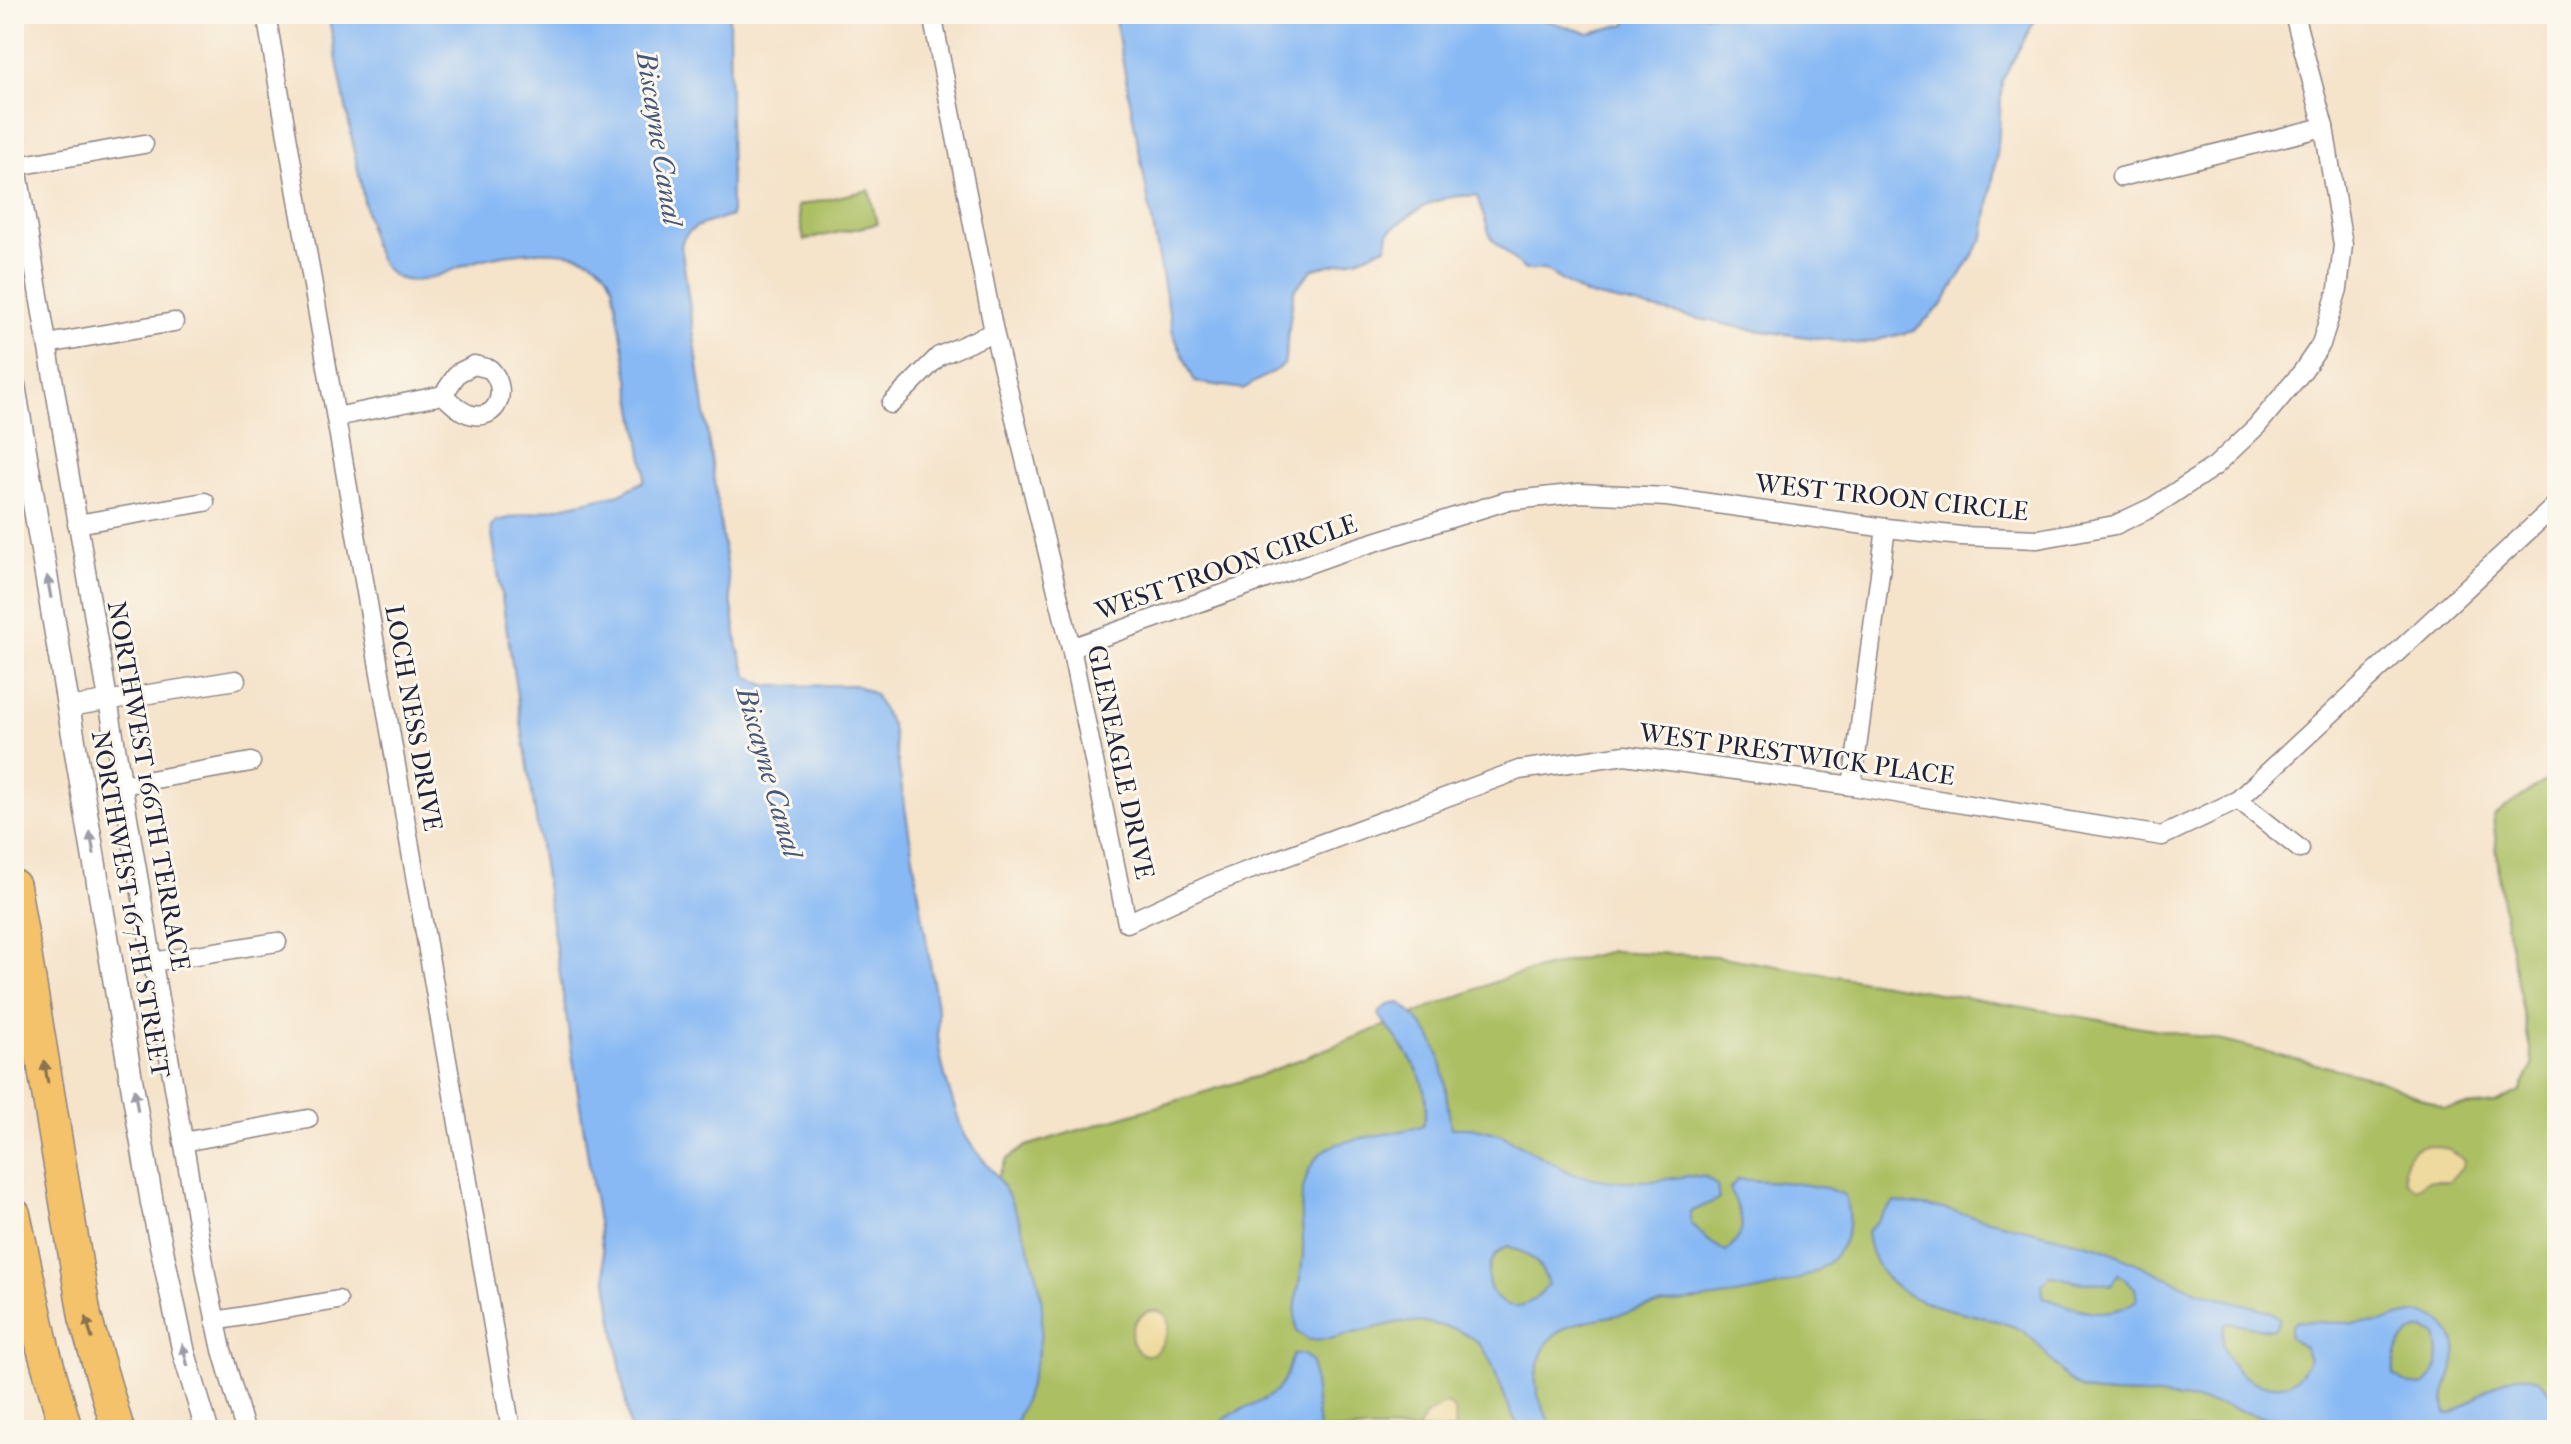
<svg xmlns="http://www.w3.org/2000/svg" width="2571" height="1444" viewBox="0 0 2571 1444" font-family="'IM FELL French Canon',serif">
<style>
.green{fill:#acbf63;stroke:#67704f;stroke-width:2}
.sand{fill:#eeda9e;stroke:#887e6c;stroke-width:2}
.water{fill:#88b9f4;stroke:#556e98;stroke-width:2;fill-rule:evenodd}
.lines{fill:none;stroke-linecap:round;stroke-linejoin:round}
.minor-casing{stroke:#8c8282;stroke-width:21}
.tertiary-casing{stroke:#8c8282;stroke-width:25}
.motorway-casing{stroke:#8c8282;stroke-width:35}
.minor{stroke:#fff;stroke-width:18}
.tertiary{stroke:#fff;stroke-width:22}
.motorway{stroke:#f3c26a;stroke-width:32}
.oneway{fill:#9c9ca7}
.oneway2{fill:#8a7252}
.labels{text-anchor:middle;stroke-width:6;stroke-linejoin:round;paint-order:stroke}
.street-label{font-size:26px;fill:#22223b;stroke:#fbf7ec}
.water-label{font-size:28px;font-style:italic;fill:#46577c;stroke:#fbf7ec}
</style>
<rect width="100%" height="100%" fill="#fbf7ec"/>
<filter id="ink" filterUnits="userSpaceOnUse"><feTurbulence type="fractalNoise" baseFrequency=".0125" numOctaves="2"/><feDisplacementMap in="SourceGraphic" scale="16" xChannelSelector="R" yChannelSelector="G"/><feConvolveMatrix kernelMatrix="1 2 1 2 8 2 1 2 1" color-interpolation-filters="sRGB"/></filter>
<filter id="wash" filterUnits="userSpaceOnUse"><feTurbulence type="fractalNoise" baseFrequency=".006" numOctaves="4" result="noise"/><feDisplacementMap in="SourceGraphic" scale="32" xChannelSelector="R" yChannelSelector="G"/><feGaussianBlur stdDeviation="1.8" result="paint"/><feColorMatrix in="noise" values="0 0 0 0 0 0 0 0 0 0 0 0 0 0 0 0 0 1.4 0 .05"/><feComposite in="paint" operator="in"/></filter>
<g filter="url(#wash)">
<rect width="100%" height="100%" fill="#f5e3ca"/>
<g class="green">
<path d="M869 190 877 224 804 240 797 206Z"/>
<path d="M2557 773V1430H996L986 1198 1007 1159 1026 1146 1258 1076 1507 977 1611 951 1716 956 2215 1039 2377 1079 2444 1108 2495 1103 2520 1091 2533 1065 2502 902 2493 816Z"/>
</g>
<g class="sand">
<path d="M2426 1145 2449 1149 2464 1160 2463 1167 2449 1181H2427L2416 1188 2406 1182C2401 1166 2408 1147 2426 1145Z"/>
<path d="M1149 1311H1159L1166 1315C1170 1325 1169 1331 1164 1340 1147 1380 1109 1329 1149 1311Z"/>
<path d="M1444 1404 1451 1406 1455 1413 1454 1430H1418L1426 1415Z"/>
</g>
<g class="water">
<path d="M328 14H729L731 216C712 222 686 224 681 245L738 648 748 677 768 686 856 685 874 694 892 726 938 1013C936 1048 944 1076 955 1108 958 1117 961 1128 966 1137 975 1152 989 1165 999 1180 1018 1208 1040 1272 1042 1306 1044 1347 1028 1393 1013 1430H630L491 527 496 521 620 494 644 481 645 471 613 286C610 281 608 274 604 270 580 242 505 252 473 262 451 269 420 289 396 277 383 271 377 255 372 243Z"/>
<path d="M1114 14H1524L1588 33 1626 24 1629 14H2038L2002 81 1998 147 1984 237 1943 304 1914 331 1861 344 1747 329 1584 294 1544 270H1525L1491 238 1477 196C1438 193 1417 209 1388 232L1386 247 1359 258 1313 269 1294 290 1284 365 1243 389 1195 382 1173 334Z"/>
<path d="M1400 1003C1448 1042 1442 1072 1451 1128H1476L1500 1134 1573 1174 1610 1181H1655L1687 1176 1706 1177 1717 1186 1719 1199 1691 1212V1224L1709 1241 1726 1252C1752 1229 1740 1216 1730 1188L1738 1179 1793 1183 1826 1188 1845 1195C1850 1216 1851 1235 1837 1253 1804 1297 1699 1297 1648 1307 1636 1310 1624 1314 1612 1316 1593 1320 1571 1321 1555 1335 1543 1344 1537 1364 1536 1378 1534 1393 1547 1416 1553 1430H1521L1511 1412 1489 1357 1478 1342 1458 1330 1429 1323 1400 1322 1329 1339 1309 1340 1297 1332C1291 1306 1302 1279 1303 1253 1304 1234 1300 1215 1302 1197 1304 1181 1310 1163 1322 1152 1339 1137 1399 1135 1423 1125 1437 1083 1402 1046 1378 1014L1388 1005ZM1508 1246C1529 1253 1542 1264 1548 1285 1506 1341 1461 1270 1508 1246Z"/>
<path d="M1894 1202 1939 1208 2100 1247 2197 1291 2270 1311 2280 1319 2275 1329C2258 1332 2243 1321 2225 1324 2207 1373 2288 1415 2309 1359L2304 1348 2289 1336 2291 1326 2297 1321C2324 1322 2352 1325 2379 1322 2394 1320 2412 1310 2428 1315 2440 1318 2454 1334 2456 1346 2459 1369 2438 1391 2446 1413L2452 1414C2477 1400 2514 1359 2542 1383 2558 1396 2555 1411 2552 1430H2331C2311 1419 2294 1423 2272 1419 2256 1417 2241 1410 2225 1406 2205 1401 2184 1400 2164 1397 2141 1393 2113 1396 2091 1392 2060 1385 2049 1349 2024 1332 2015 1326 2001 1322 1990 1319 1935 1305 1875 1301 1867 1232ZM2118 1274 2135 1288 2137 1300C2108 1322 2074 1309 2043 1297L2042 1285 2049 1276C2063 1276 2073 1283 2084 1283 2096 1283 2100 1281 2111 1286ZM2425 1329 2436 1335C2441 1355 2440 1369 2425 1385 2412 1387 2405 1384 2394 1375 2392 1354 2403 1331 2425 1329Z"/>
<path d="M1303 1354 1312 1362 1319 1430H1222L1221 1422C1240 1405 1265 1406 1281 1385 1287 1377 1289 1365 1293 1355Z"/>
</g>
</g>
<g filter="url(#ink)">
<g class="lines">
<defs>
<g id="minor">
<path d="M266 14 511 1430"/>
<path d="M932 14 994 332 1071 648 1127 923 1212 884 1519 770 1625 755 1852 786 2162 836 2238 800 2557 504"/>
<path d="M14 149 207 1280 222 1350 245 1430"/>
<path d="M17 166 144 144"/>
<path d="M2121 177 2324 127"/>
<path d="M47 344 174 322"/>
<path d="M891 404 939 356 994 332"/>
<path d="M336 417 443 395 458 373 474 365 490 369C510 389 498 423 469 414 459 411 451 402 443 395"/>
<path d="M77 524 205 502"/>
<path d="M1071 648 1336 554 1506 501 1579 493 1667 497 1886 528 1961 536 2038 539 2115 525 2153 507 2215 466 2257 426 2302 372 2321 344 2338 289 2343 245 2324 127 2294 14"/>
<path d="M69 707 236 680"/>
<path d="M122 785 251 762"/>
<path d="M1852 786 1886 528"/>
<path d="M2238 800 2300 849"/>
<path d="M153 962 277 942"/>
<path d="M183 1142 308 1119"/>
<path d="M215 1321 338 1300"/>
</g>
<path id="tertiary" d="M14 385 152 1203 184 1353 207 1430"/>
<g id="motorway">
<path d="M14 886 85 1317 118 1430"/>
<path d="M14 1214 43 1348 66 1430"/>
</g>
</defs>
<use href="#minor" class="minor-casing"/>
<use href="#tertiary" class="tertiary-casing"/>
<use href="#motorway" class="motorway-casing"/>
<use href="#minor" class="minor"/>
<use href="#tertiary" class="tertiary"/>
<use href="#motorway" class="motorway"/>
</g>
<defs><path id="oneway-solid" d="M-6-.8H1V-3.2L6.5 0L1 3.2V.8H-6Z" transform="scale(2)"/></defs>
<g class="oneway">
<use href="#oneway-solid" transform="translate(49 587) rotate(-100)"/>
<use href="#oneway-solid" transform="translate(92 843) rotate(-100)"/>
<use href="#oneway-solid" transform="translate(136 1100) rotate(-99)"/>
<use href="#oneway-solid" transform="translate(185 1355) rotate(-104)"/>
</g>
<g class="oneway2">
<use href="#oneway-solid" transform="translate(46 1072) rotate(-99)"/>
<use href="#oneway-solid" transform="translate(89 1328) rotate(-105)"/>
</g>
</g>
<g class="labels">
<g class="street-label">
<text transform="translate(1892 497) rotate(6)" y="9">WEST TROON CIRCLE</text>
<text transform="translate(1226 567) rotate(-19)" y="9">WEST TROON CIRCLE</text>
<text transform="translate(414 718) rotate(80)" y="9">LOCH NESS DRIVE</text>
<text transform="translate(1797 754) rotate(8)" y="9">WEST PRESTWICK PLACE</text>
<text transform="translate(1121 762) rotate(78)" y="9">GLENEAGLE DRIVE</text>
<text transform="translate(149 786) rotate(80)" y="9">NORTHWEST 166TH TERRACE</text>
<text transform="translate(131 904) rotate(80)" y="9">NORTHWEST 167TH STREET</text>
</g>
<g class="water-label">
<text transform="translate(660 138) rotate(81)" y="10">Biscayne Canal</text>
<text transform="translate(770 772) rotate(74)" y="10">Biscayne Canal</text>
</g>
</g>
<rect width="2571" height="1444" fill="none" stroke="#fbf7ec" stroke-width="48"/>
</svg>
